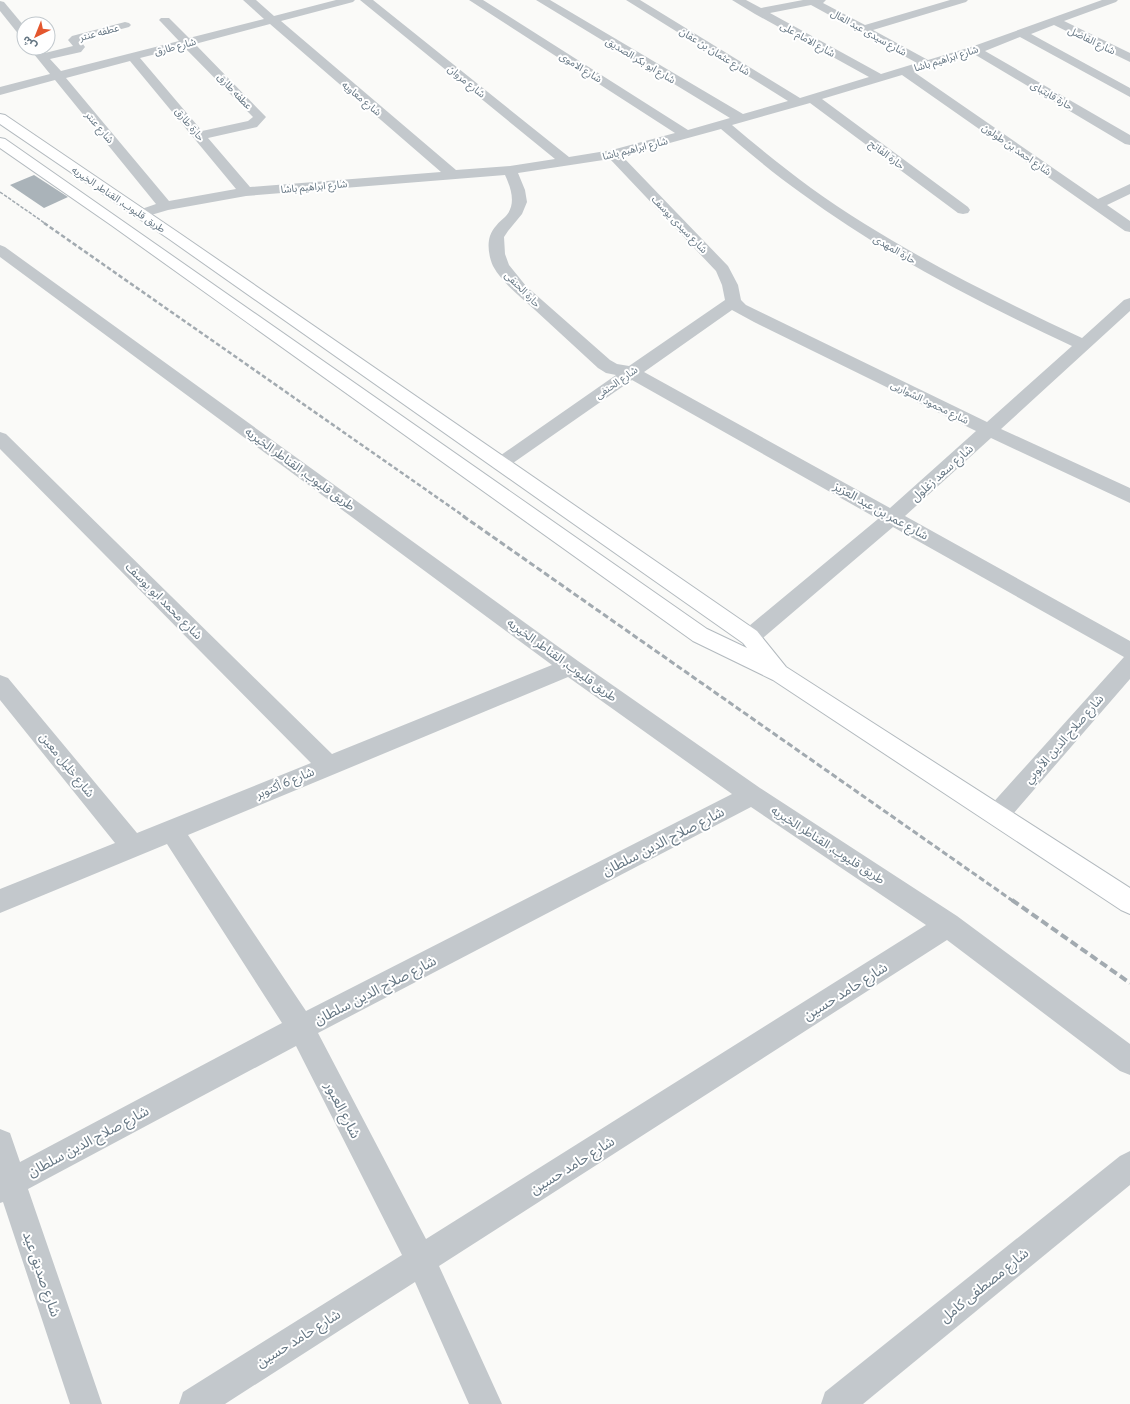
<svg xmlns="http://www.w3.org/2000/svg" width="1130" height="1404" viewBox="0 0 1130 1404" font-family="Overpass,'Noto Sans Arabic',sans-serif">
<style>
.building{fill:#aab3b9}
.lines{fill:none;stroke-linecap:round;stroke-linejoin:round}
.secondary-casing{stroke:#b3babf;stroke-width:2}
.street{fill:#c3c8cc;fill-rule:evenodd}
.secondary{fill:#fff;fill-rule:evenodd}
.rail-far3{stroke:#a2aab0;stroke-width:1.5;stroke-dasharray:3.5 1.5;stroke-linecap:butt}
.rail-far2{stroke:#a2aab0;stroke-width:2.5;stroke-dasharray:4.5 2.5;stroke-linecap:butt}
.rail-far1{stroke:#a2aab0;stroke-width:3;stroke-dasharray:6 3;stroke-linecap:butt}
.rail{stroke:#a2aab0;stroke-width:4;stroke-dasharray:8 4;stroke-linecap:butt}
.labels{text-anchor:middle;stroke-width:4;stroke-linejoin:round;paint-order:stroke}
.far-street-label{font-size:10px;fill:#657683;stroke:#fff}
.street-label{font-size:12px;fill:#657683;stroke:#fff}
.near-street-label{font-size:14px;fill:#657683;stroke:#fff}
</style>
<rect width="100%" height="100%" fill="#fafaf8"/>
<path class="building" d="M34 175 68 197 44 208 10 185Z"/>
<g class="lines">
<defs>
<path id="secondary" d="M0 114 5 115 179 233 757 631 786 667 1130 888V914L1121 910 773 680 693 641 111 225 0 148V138L5 139 707 629 747 648 743 643 169 239 0 124Z"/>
</defs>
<use href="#secondary" class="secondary-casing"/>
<g class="street">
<path d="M243 0H256L274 16 336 0H355L353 2 281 21 456 170 510 166 555 159 360 0H373L569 157 612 150 675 133 469 0H483L688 130 730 118 536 0H550L743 114 788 101 626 0H640L800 98 869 77 755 14 732 0H746L761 8 803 0H826L823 3 865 25 950 0H968L966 2 873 30 928 60 971 47 1102 0H1118L1116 2 1064 21 1130 53V62L1054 25 1031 34 1130 88V97L1020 37 985 51 1130 135V145L1125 144 974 54 914 72 1098 199 1130 184V194L1107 205 1130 221V232L1125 231 902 75 822 99 968 207 970 210 968 213 963 214 958 213 810 103 732 125C758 147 784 168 811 188 895 248 988 294 1082 338L1124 300 1130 298V311L1001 429 1130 488V503L991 438 905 516 1130 641V679L1006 822 998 825 990 822 986 814 990 806 1124 657 893 527 757 643 750 645 743 643 740 637 743 631 878 519 632 380 506 468 500 470 494 468 491 464 494 460 616 375 606 373 598 368C577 349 556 329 535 310 520 296 503 284 493 266 489 257 487 245 490 236 493 228 499 222 505 217 517 205 511 188 505 175L246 196 168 210 141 218 136 217 134 214 136 211 156 204 55 80 0 95V87L50 74 29 48H41L45 53 73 46 68 40 72 36 125 22 129 23 131 25 129 27 80 40 85 47 81 52 50 59 61 71 179 41 161 22 159 20 161 18H169L189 38 264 19ZM811 5 917 63 881 74 770 13ZM270 24 441 172 250 187 208 138 257 127 266 117 195 44ZM184 47 253 117 248 121 202 131 140 58ZM130 61 236 189 169 201 66 78ZM721 129C747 151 773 173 801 193 885 255 978 302 1072 346L987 422 746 305 741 300 738 285 728 266 622 156ZM610 159 716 271 722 285 725 300 629 366 617 364 610 360 526 286 509 265 505 254 504 237 508 231 522 214 527 202 525 190 518 173ZM732 310 754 322 976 431 890 508 644 372Z"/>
<path d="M0 1 4 2 24 26V38L20 36 0 11Z"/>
<path d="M0 245 5 247 578 661 760 788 957 916 1130 1044V1075L1120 1071 947 940 439 1266 502 1404H469L415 1282 225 1404H179L183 1392 402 1255 296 1046 28 1189 102 1404H70L3 1202 0 1203V1129L10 1133 20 1162 282 1023 167 844 0 913V889L115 843 0 700V675L8 678 137 833 311 763 0 449V432L6 434 332 754 552 665 0 257ZM568 677 732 794 306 1011 188 835ZM751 807 926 925 426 1239 318 1033Z"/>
<path d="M1130 1151V1185L863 1404H821L825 1392 1120 1156Z"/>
</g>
<use href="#secondary" class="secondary"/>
<path class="rail-far3" d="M0 192 46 224"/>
<path class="rail-far2" d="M44 223 465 517"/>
<path class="rail-far1" d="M463 516 1013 901"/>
<path class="rail" d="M1012 900 1130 983"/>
</g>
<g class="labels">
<g class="far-street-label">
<text transform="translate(99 32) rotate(-15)" y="4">عطفه عنتر</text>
<text transform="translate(869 32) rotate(29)" y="4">شارع سيدى عبد العال</text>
<text transform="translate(808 39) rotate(29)" y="4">شارع الامام على</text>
<text transform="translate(1092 40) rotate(26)" y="4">شارع الفاضل</text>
<text transform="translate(175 46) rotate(-15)" y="4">شارع طارق</text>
<text transform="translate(715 51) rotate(32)" y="4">شارع عثمان بن عفان</text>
<text transform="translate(946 58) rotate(-17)" y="4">شارع ابراهيم باشا</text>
<text transform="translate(641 60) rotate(31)" y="4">شارع ابو بكر الصديق</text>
<text transform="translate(581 67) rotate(32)" y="4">شارع الاموى</text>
<text transform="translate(467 81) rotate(39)" y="4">شارع مروان</text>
<text transform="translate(235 91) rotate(46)" y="4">عطفه طارق</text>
<text transform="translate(1052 95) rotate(30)" y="4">حارة قايتباى</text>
<text transform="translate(362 98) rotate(40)" y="4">شارع معاويه</text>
<text transform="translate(190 124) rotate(50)" y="4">حارة طارق</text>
<text transform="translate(100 127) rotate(50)" y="4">شارع عنتر</text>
<text transform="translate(635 148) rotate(-14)" y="4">شارع ابراهيم باشا</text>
<text transform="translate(1017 149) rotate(35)" y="4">شارع احمد بن طولون</text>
<text transform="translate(887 154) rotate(37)" y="4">حارة الفاتح</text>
<text transform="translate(314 186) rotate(-5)" y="4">شارع ابراهيم باشا</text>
<text transform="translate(119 199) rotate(34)" y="4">طريق قليوب, القناطر الخيريه</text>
<text transform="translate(680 224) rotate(46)" y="4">شارع سيدى يوسف</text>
<text transform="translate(895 249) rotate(30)" y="4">حارة المهدى</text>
<text transform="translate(523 289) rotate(45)" y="4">حارة الحنفى</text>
<text transform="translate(616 382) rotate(-35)" y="4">شارع الحنفى</text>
<text transform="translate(930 402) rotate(26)" y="4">شارع محمود الشواربى</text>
</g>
<g class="street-label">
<text transform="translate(300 469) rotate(36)" y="4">طريق قليوب, القناطر الخيريه</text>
<text transform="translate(942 473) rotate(-42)" y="4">شارع سعد زغلول</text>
<text transform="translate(881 511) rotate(29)" y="4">شارع عمر بن عبد العزيز</text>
<text transform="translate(164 601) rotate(45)" y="4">شارع محمد ابو يوسف</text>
<text transform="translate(562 660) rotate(36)" y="4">طريق قليوب, القناطر الخيريه</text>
<text transform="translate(1064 739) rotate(-49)" y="4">شارع صلاح الدين الأيوبي</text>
<text transform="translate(67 765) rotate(51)" y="4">شارع خليل معين</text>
<text transform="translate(285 783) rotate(-23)" y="4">شارع 6 أكتوبر</text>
<text transform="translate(828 845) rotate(33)" y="4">طريق قليوب, القناطر الخيريه</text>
</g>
<g class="near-street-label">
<text transform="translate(663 841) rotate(-27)" y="5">شارع صلاح الدين سلطان</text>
<text transform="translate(375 990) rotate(-27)" y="5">شارع صلاح الدين سلطان</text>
<text transform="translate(845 991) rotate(-32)" y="5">شارع حامد حسين</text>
<text transform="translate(343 1110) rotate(63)" y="5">شارع العبور</text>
<text transform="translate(88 1141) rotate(-28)" y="5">شارع صلاح الدين سلطان</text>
<text transform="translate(572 1165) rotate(-32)" y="5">شارع حامد حسين</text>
<text transform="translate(42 1274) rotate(71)" y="5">شارع صديق عيد</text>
<text transform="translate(984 1285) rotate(-39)" y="5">شارع مصطفى كامل</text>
<text transform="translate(298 1338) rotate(-32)" y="5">شارع حامد حسين</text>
</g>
</g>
<g transform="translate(36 36) rotate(223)"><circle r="19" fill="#ffffff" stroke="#c1c8cd"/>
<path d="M0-3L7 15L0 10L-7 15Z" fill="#e4572e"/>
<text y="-6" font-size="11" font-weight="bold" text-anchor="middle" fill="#657683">ش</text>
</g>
</svg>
